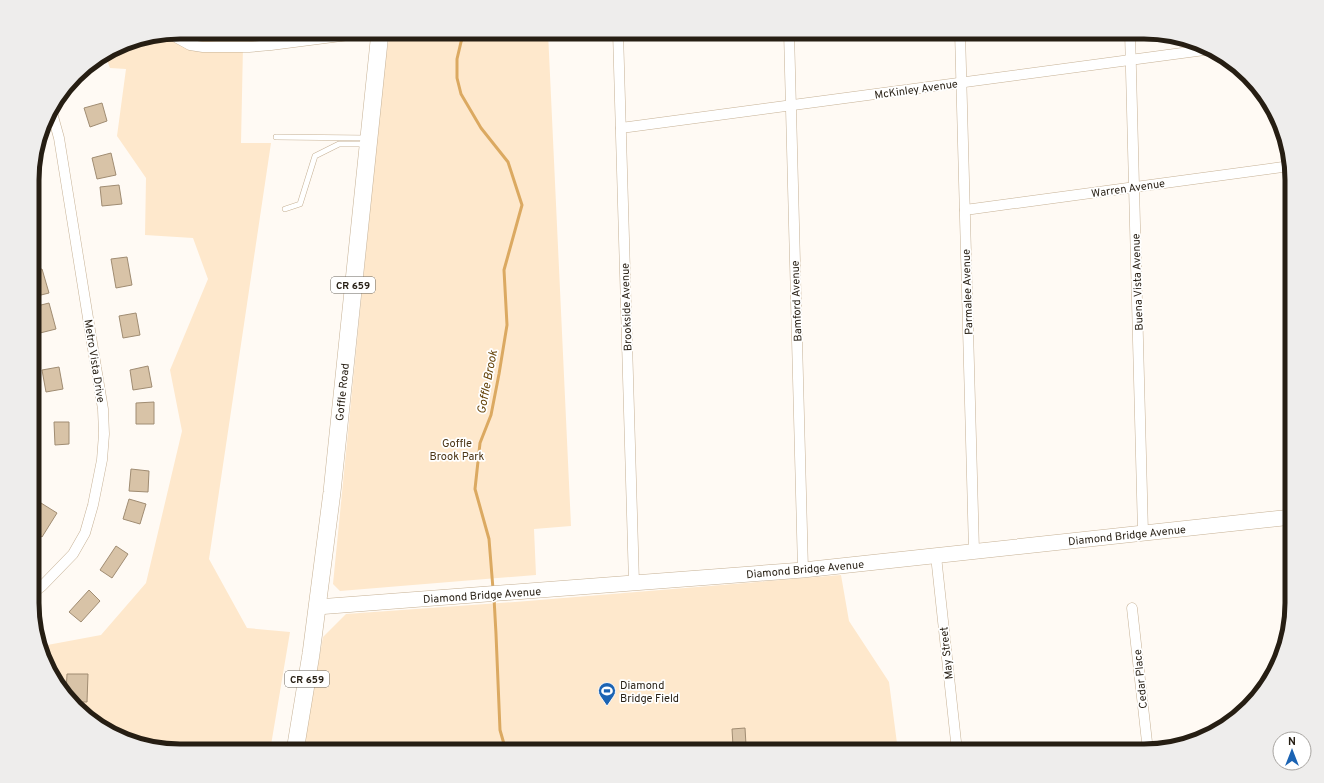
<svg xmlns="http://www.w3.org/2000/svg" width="1324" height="783" viewBox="0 0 1324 783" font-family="Overpass,sans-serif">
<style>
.green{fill:#fee8cc}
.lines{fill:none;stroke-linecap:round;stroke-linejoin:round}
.stream{stroke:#dba961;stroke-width:3}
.building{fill:#d8c3a7;stroke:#a08c72}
.lane-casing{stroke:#c6b195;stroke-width:6}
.street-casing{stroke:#c6b195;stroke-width:11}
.secondary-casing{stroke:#c6b195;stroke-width:16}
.primary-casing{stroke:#c6b195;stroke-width:18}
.lane{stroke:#fff;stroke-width:5}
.street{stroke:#fff;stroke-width:10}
.secondary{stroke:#fff;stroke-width:15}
.primary{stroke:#fff;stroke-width:17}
.labels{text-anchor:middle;stroke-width:3.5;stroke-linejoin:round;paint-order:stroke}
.shield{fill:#fff;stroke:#67625a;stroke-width:1}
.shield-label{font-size:10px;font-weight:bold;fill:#261e13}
.street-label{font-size:11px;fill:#261e13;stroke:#fff}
.park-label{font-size:11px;fill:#4b3516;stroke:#fff}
.poi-label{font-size:11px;fill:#261e13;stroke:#fff;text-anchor:start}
.water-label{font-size:12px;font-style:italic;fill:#66440a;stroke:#fff}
.rim{fill:none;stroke:#261e13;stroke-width:5}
</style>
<rect width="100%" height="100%" fill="#fffaf4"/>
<g class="green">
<path d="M390 32H548L571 526 534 529 536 575 340 591 333 584 384 68Z"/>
<path d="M170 34V35L243 46 241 143H271L209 559 247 628 290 632 270 751H180L141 746 106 731 57 685 42 646 101 635 146 583 182 431 170 370 208 279 193 238 145 235 146 178 117 136 126 69 110 68 105 55 124 43Z"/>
<path d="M841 575 849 621 889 682 898 751H302L323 637 346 614 515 602Z"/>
</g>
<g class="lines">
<g class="stream">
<path d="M465 32 461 42 457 59V78L461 94 481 128 508 162 522 205 504 270 507 325 499 374 491 415 480 443 475 489 489 539 493 589"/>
<path d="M494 598 496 634 500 730 506 751"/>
</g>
</g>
<g class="building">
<path d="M102 103 107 121 90 127 84 108Z"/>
<path d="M111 153 116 175 97 179 92 158Z"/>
<path d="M119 185 122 204 102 206 100 187Z"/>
<path d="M33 206 37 230H33Z"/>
<path d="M127 257 132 285 116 288 111 259Z"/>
<path d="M42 269 49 293 33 297V271Z"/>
<path d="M49 303 56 329 40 333 33 307Z"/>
<path d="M136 313 140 335 123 338 119 316Z"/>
<path d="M148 366 152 387 133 390 130 370Z"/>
<path d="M59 367 63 389 46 392 42 370Z"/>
<path d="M154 402V424H136V403Z"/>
<path d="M54 422H69V444L55 445Z"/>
<path d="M131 469 149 471 148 492 129 491Z"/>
<path d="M129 499 146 504 140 524 123 519Z"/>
<path d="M41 503 57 513 42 537 33 531V516Z"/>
<path d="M116 546 128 554 112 578 100 570Z"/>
<path d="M89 590 100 601 81 622 69 612Z"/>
<path d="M67 674H88L87 702H74L66 694Z"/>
<path d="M745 728 746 745 733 746 732 729Z"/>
</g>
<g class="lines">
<defs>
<g id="lane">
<path d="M276 137 367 138"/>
<path d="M285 209 300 204 315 156 339 144H366"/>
</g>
<g id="street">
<path d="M618 32 634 583"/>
<path d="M789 32 803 570"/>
<path d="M960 32 974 551"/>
<path d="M1130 32 1143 533"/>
<path d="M170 34 190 45 203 47H249L271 45 372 32"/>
<path d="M621 128 1212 49"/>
<path d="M965 210 1290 166"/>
<path d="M936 556 957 751"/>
<path d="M33 593 42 586 73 554 85 533 93 505 102 460 104 434 103 409 93 349 59 138 51 109"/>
<path d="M1132 608 1148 751"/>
</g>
<path id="secondary" d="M317 607 803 570 1292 517"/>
<path id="primary" d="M295 751 311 654 332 492 380 32"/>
</defs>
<use href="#lane" class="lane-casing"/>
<use href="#street" class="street-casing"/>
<use href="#secondary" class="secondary-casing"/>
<use href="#primary" class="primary-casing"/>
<use href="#lane" class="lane"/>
<use href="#street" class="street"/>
<use href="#secondary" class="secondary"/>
<use href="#primary" class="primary"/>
</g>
<defs>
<symbol id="stadium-pin" viewBox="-11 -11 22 30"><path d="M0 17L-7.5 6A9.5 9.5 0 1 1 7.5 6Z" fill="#1b63b3" stroke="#fff"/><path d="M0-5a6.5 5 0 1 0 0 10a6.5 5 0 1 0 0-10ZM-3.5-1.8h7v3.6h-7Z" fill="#fff"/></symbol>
</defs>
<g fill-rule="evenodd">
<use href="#stadium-pin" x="597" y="681" width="20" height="27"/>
</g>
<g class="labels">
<g class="shield">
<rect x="331" y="277" width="44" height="16" rx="3"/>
<rect x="285" y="671" width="44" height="16" rx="3"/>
</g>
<g class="shield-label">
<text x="353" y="289">CR 659</text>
<text x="307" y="683">CR 659</text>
</g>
<g class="street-label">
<text transform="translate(916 89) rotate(-8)" y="4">McKinley Avenue</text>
<text transform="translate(1128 188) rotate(-8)" y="4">Warren Avenue</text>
<text transform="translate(1137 282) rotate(-92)" y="4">Buena Vista Avenue</text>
<text transform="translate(967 292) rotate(-92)" y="4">Parmalee Avenue</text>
<text transform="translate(796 301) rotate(-92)" y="4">Bamford Avenue</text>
<text transform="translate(626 307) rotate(-92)" y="4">Brookside Avenue</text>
<text transform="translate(95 361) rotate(81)" y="4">Metro Vista Drive</text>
<text transform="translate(342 392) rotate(-84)" y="4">Goffle Road</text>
<text transform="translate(1127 535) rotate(-6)" y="4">Diamond Bridge Avenue</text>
<text transform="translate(805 569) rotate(-5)" y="4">Diamond Bridge Avenue</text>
<text transform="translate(482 595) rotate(-4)" y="4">Diamond Bridge Avenue</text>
<text transform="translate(946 653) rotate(-96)" y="4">May Street</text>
<text transform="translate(1140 679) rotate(-96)" y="4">Cedar Place</text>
</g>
<g class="park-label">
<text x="457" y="447">Goffle<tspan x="457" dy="13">Brook Park</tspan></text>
</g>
<g class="poi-label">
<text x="620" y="689">Diamond<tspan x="620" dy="13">Bridge Field</tspan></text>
</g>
<g class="water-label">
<text transform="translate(487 382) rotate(-79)" y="4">Goffle Brook</text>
</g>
</g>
<path d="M0 0H1324V783H0ZM180 39H1144A141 141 0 0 1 1285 180V603A141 141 0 0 1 1144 744H180A141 141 0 0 1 39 603V180A141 141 0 0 1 180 39Z" fill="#eeedec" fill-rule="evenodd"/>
<path class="rim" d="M180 39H1144A141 141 0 0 1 1285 180V603A141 141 0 0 1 1144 744H180A141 141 0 0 1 39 603V180A141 141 0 0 1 180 39Z"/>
<g transform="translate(1292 751)"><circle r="19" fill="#ffffff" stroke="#a8a5a1"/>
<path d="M0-3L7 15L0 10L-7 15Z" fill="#1b63b3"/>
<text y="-6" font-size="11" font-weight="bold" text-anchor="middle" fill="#261e13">N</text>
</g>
</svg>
